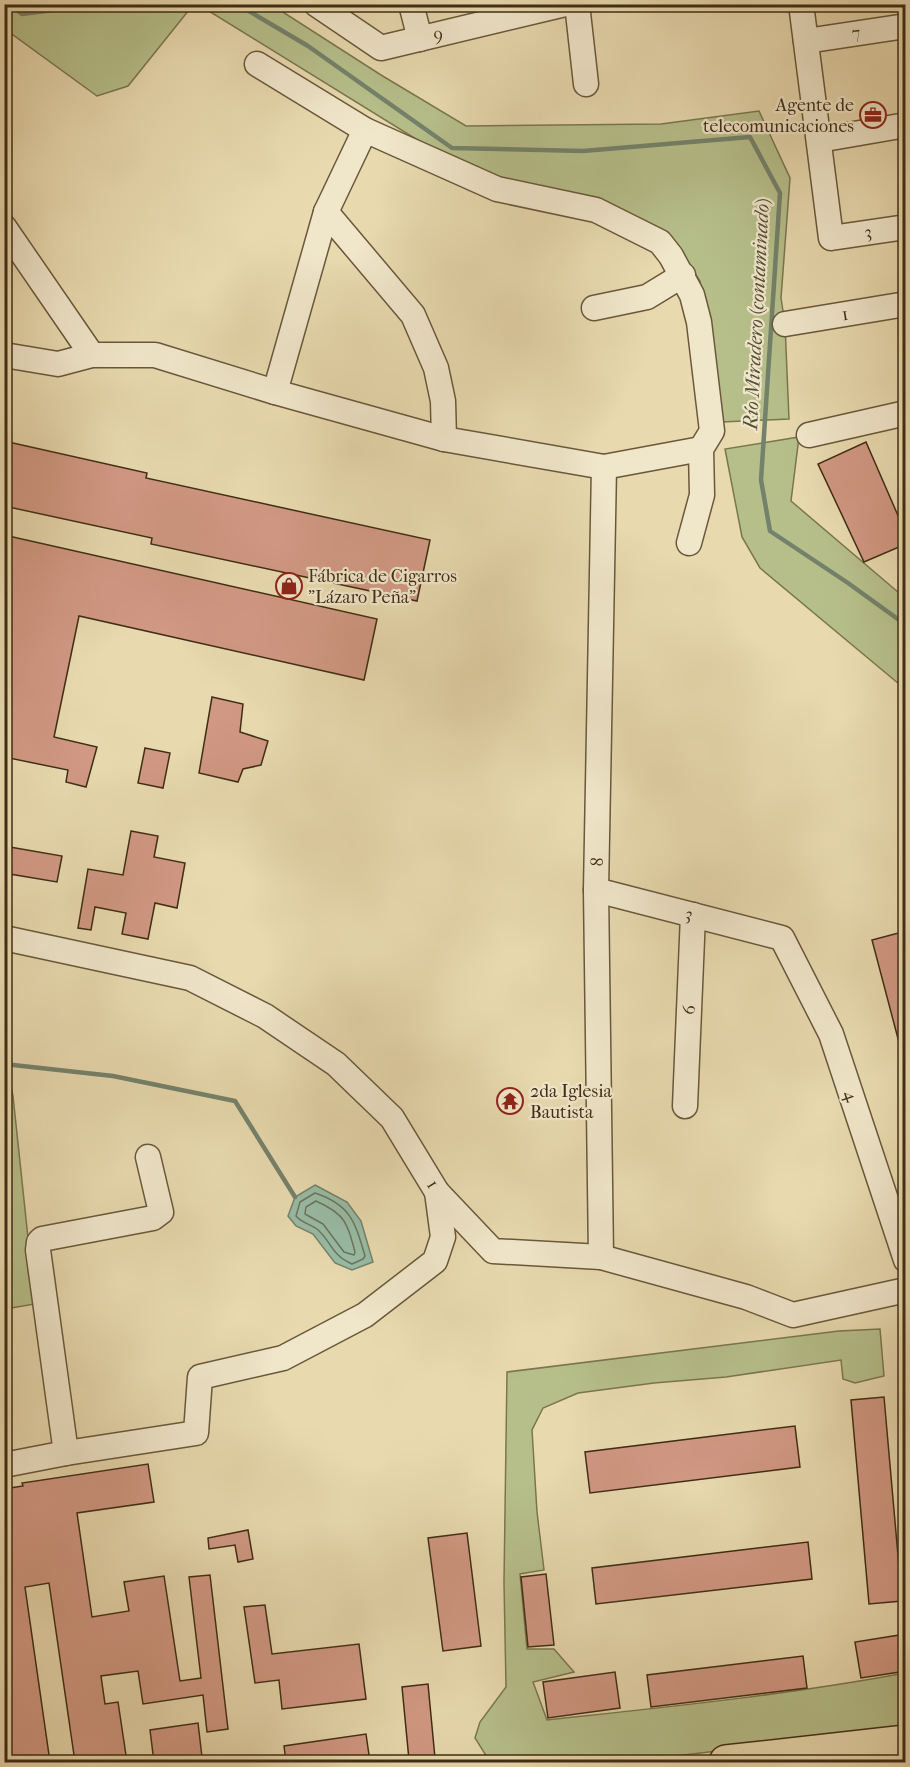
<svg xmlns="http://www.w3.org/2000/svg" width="910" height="1767" viewBox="0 0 910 1767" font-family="'IM FELL French Canon',serif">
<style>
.green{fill:#b6bf8a;stroke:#7a7650;stroke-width:1.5}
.water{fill:#98bba5;stroke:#74826b;stroke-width:1.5}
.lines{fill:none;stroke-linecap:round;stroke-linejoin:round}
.shore{stroke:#6c745d;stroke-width:1.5}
.stream{stroke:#74826b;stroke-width:4.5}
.building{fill:#d19883;stroke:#3f2d15;stroke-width:1.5}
.minor-casing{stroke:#69583b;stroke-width:27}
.highway-casing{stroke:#3f2d15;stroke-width:36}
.minor{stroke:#f0e6ca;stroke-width:24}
.highway{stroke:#e8d9ae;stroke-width:33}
.labels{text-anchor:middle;stroke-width:4.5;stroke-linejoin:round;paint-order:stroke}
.street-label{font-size:18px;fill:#3f2d15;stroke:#f0e6ca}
.poi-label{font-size:18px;fill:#3f2d15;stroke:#f0e6ca;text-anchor:start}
.water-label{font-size:20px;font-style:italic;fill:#555039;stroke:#f0e6ca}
</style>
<rect width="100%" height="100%" fill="#e8d9ae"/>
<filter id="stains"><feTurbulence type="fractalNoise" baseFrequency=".00333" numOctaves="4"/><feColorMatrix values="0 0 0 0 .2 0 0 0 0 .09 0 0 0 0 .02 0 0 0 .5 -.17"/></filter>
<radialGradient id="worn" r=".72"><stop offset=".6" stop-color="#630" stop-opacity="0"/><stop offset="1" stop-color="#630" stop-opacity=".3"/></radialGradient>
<g class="green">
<path d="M5 4H193V5L128 86 97 96 5 29Z"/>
<path d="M199 5H272L381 75 466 126 661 124 759 111 790 178 781 298 785 324 789 419 722 422 700 281 671 237 471 173Z"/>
<path d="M799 437 791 501 905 598V689L760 568 742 537 725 449Z"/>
<path d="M4 1053 13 1096 35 1304 5 1309Z"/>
<path d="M880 1329 884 1376 855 1383 843 1379 841 1360 726 1377 654 1383 578 1393 543 1408 532 1430 537 1512 544 1570 520 1574 527 1649H554L574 1672 533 1682 547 1720C667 1707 787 1695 905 1673V1729L624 1762H490L475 1738 480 1722 506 1687 504 1582 507 1372 839 1331Z"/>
</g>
<path class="water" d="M315 1185 347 1202 361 1221 373 1262 352 1270 335 1263 313 1234 296 1226 288 1216 295 1197Z"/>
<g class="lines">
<g class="shore">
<path d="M315 1193C351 1205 355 1222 365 1256L363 1259 352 1264C331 1255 332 1242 317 1229 310 1224 302 1223 296 1216L300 1202Z"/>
<path d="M316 1201C345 1214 347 1222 355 1252L354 1255 344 1252 323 1224 305 1214 306 1207Z"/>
</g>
<g class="stream">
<path d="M9 4 22 14 54 10 60 4"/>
<path d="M237 4 308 46 452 148 583 151 750 137 780 193 761 480 770 531 848 583 906 625"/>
<path d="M4 1064 113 1076 235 1101 295 1197"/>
</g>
</g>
<g class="building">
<path d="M4 441 147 473 146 478 430 540 417 601 151 544 152 538 4 506Z"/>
<path d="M866 442 906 534V544L864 562 818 464Z"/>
<path d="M4 535 377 619 364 680 79 616 54 737 97 747 86 787 66 782 68 770 4 757Z"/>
<path d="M212 697 243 704 240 732 268 741 261 765 243 769 238 782 199 773Z"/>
<path d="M145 748 170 753 163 788 138 783Z"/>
<path d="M131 831 158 836 154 857 185 863 177 908 155 903 148 939 122 934 126 913 95 907 91 930 78 928 88 869 123 875Z"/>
<path d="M4 846 62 856 57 882 4 873Z"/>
<path d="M906 931V1050H901L872 940Z"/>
<path d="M884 1397 902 1601 869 1604 851 1400Z"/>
<path d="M795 1426 800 1467 590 1493 585 1452Z"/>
<path d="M148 1464 154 1502 77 1513 92 1617 129 1611 124 1582 164 1576 180 1681 201 1678 189 1577 210 1575 228 1729 207 1732 203 1695 143 1704 138 1671 101 1676 105 1704 118 1702 127 1762H75L49 1583 25 1587 50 1762H4V1489L23 1486 22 1483Z"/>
<path d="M248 1530 253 1559 238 1562 235 1545 209 1549 208 1538Z"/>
<path d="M467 1533 481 1646 443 1651 428 1538Z"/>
<path d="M808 1542 812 1579 596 1604 592 1568Z"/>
<path d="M546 1574 554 1645 528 1647 521 1577Z"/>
<path d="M265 1605 272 1654 359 1644 366 1699 282 1709 279 1680 255 1683 244 1607Z"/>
<path d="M906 1634V1671L861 1678 855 1642Z"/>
<path d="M803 1656 807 1688 651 1707 647 1675Z"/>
<path d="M615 1672 620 1708 548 1718 543 1682Z"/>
<path d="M428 1684 435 1758 409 1760 402 1687Z"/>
<path d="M198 1723 202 1757 154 1762 150 1730Z"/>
<path d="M366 1734 370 1762H286L284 1746Z"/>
</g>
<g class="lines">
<defs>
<g id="minor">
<path d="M316 4 381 48 565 4"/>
<path d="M411 4 420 39"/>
<path d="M577 4 586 84"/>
<path d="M801 4 831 238 906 227"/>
<path d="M806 41 906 26"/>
<path d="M257 64 365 130 497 189 596 210 660 242 671 256 692 295 699 322 712 431 701 449 702 495 689 543"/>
<path d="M819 140 906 125"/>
<path d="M326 212 413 315 436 368 443 401 444 439"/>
<path d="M4 227 92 355"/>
<path d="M594 308 647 297 683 275"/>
<path d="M785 324 906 304"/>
<path d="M4 355 58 364 92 355H155L275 392 444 439 604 467 701 449"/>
<path d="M275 392 326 212 365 130"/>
<path d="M809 435 906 413"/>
<path d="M596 890 782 938 831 1034 906 1260"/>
<path d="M4 938 190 978 265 1016 336 1064 392 1118 437 1192 493 1251 601 1257 746 1297 793 1315 906 1290"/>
<path d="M685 1106 693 915"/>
<path d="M601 1257 596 890 604 467"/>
<path d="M66 1453 38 1250 39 1242 42 1239 153 1218 161 1212 148 1157"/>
<path d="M4 1465 66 1453 196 1433 200 1377 283 1358 365 1315 435 1261 443 1237 437 1192"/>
</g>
<path id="highway" d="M726 1762 906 1742"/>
</defs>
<use href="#minor" class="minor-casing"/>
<use href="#highway" class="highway-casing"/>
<use href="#minor" class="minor"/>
<use href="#highway" class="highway"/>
</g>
<defs>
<symbol id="office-ring" viewBox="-11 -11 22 22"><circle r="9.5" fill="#f0e6ca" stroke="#8f2418" stroke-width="1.5"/><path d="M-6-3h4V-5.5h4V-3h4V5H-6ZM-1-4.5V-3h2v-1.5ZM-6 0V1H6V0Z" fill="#8f2418"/></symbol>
<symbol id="shop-ring" viewBox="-11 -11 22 22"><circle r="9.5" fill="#f0e6ca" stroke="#8f2418" stroke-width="1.5"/><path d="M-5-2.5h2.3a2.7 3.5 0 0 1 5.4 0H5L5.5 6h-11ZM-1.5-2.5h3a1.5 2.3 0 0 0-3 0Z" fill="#8f2418"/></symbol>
<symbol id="temple-ring" viewBox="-11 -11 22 22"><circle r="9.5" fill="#f0e6ca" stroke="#8f2418" stroke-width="1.5"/><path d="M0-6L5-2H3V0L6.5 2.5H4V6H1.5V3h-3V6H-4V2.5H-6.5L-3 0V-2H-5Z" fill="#8f2418"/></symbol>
</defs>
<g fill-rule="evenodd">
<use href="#office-ring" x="858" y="100" width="30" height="30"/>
<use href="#shop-ring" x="274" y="571" width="30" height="30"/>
<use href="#temple-ring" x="495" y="1086" width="30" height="30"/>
</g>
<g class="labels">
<g class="street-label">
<text transform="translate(856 33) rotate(-9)" y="6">7</text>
<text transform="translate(438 34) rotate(-13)" y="6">9</text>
<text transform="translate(868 232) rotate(-9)" y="6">3</text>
<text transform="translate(845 314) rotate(-10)" y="6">1</text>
<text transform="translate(597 862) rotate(-89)" y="6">8</text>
<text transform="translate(689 914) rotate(14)" y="6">3</text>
<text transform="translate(689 1010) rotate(-88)" y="6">6</text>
<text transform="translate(851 1096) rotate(72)" y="6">4</text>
<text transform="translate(433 1184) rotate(57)" y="6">1</text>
</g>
<g class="poi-label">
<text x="854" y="111" text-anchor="end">Agente de<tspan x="854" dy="21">telecomunicaciones</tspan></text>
<text x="308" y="582">Fábrica de Cigarros<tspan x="308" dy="21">"Lázaro Peña"</tspan></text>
<text x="530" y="1097">2da Iglesia<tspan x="530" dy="21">Bautista</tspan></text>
</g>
<g class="water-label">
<text transform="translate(756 314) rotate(-87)" y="7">Río Miradero (contaminado)</text>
</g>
</g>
<rect width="910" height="1767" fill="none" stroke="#e8d9ae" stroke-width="24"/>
<rect x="6" y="6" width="898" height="1755" fill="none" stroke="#3f2d15" stroke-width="3"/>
<rect x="12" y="12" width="886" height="1743" fill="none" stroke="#3f2d15" stroke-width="1.5"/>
<rect width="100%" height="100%" filter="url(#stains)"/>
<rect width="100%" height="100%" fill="url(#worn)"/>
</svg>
